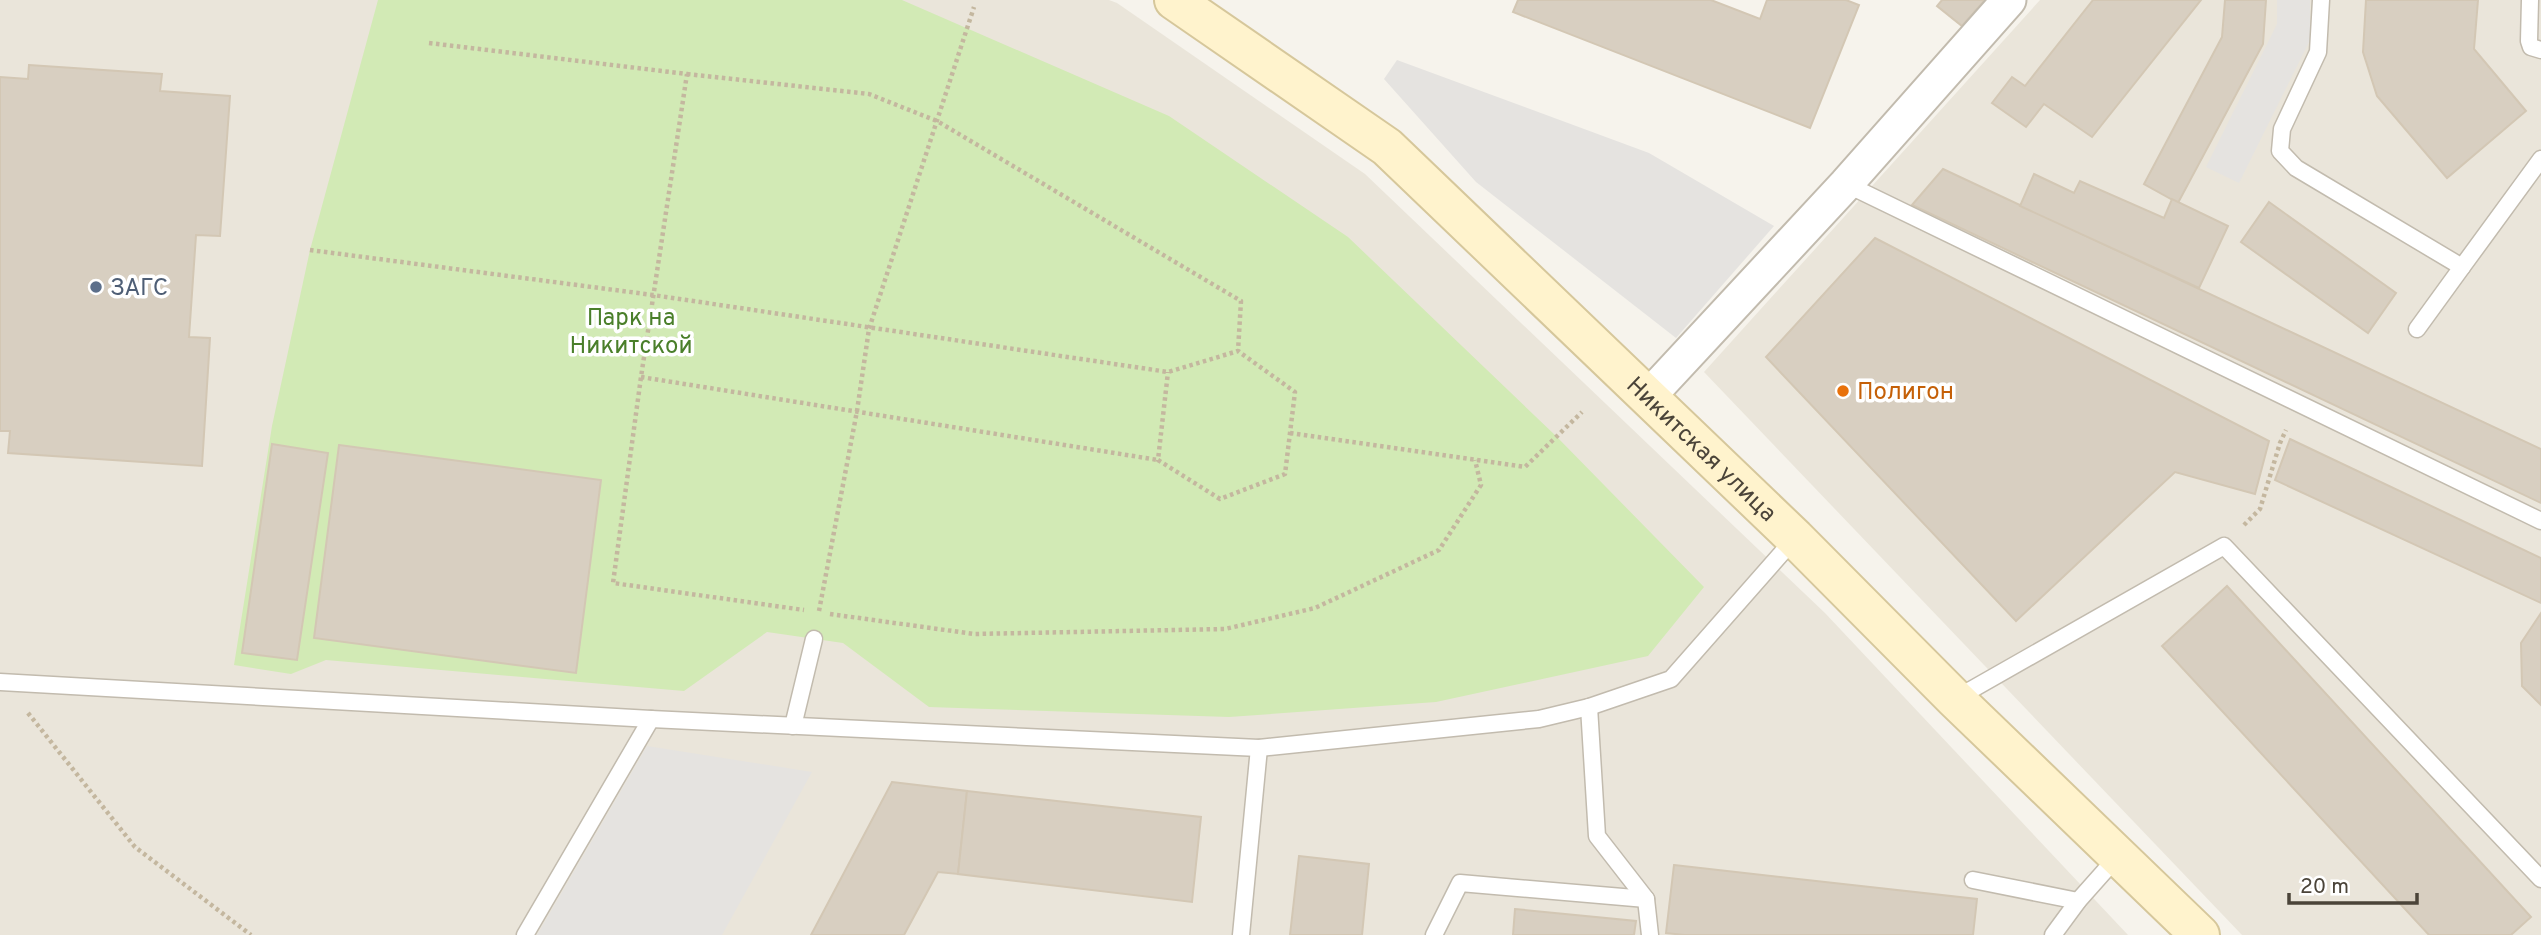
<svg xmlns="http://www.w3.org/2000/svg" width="2541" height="935" viewBox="0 0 2541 935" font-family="Overpass,sans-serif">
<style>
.residential{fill:#eae5da}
.green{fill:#d2eab5}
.parking{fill:#e5e3e0}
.building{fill:#d8cfc1;stroke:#d3c7b4;stroke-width:2}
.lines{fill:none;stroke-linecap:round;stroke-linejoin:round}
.lane-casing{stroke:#c2bbae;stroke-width:19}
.street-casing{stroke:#c2bbae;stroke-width:37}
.secondary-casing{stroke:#d6c79b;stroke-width:42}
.path{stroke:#c4b79f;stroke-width:4.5;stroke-dasharray:3.5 3.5;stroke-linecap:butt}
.lane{stroke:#fff;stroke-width:16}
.street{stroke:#fff;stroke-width:33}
.secondary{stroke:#fff3cd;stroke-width:38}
.service-dot{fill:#5c6f8a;stroke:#fff;stroke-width:2.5}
.food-dot{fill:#e8710a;stroke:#fff;stroke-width:2.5}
.labels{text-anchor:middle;stroke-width:7;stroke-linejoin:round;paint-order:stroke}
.service-label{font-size:24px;fill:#4e5e75;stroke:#fff;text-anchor:start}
.park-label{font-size:24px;fill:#4a7f2a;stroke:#fff}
.food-label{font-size:24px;fill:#c56008;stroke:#fff;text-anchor:start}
.street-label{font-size:24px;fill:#4b4439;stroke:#fff}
</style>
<rect width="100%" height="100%" fill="#f6f3ec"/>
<g class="residential">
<path d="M0 0H1109L1117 3 1365 174 1825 613 2128 935H0Z"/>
<path d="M2040 0H2541V935H2242L1704 372Z"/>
</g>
<path class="green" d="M378 0H902L1169 116 1348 237 1556 436 1704 587 1648 656 1436 702 1229 717 929 707 843 643 767 632 684 691 326 660 291 674 234 665 272 426 310 250Z"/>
<g class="parking">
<path d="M2277 0H2310V40L2239 183 2206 167 2277 24Z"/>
<path d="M1397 60 1649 153 1774 226 1676 338 1476 182 1384 79Z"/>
<path d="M647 746 812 772 722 935H537Z"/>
</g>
<g class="building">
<path d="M1518 0H1711L1760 19 1767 0H1846L1859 5 1810 128 1513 12Z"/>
<path d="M1942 0H1985L1962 26 1937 6Z"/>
<path d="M2093 0H2201L2092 137 2044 104 2026 127 1992 103 2012 77 2025 86Z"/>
<path d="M2225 0H2266L2263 44 2178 203 2144 184 2222 37Z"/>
<path d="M2366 0H2478L2474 49 2526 111 2447 178 2377 96 2363 52Z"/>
<path d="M29 65 162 74 160 91 230 96 220 236 196 235 189 337 210 338 202 466 8 453 10 431H0V77L28 79Z"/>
<path d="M1943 169 2541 449V503L1912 205Z"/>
<path d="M2034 174 2074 193 2080 181 2164 218 2172 199 2228 226 2199 288 2020 206Z"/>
<path d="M2269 202 2396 293 2368 333 2241 242Z"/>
<path d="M1875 238 2269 441 2255 494 2175 472 2016 621 1766 357Z"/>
<path d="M2290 439 2541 558V603L2275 480Z"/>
<path d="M272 444 328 453 297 660 242 653Z"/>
<path d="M339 445 601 480 576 673 314 638Z"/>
<path d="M2227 586 2531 917 2511 935H2429L2162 646Z"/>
<path d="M2541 613V705L2522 686 2521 643Z"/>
<path d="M892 782 967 791 958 874 938 872 904 935H811Z"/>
<path d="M967 791 1201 817 1192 902 958 874Z"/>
<path d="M1299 856 1369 864 1362 935H1290Z"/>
<path d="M1674 865 1977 899 1973 935H1684L1666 933Z"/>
<path d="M1515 909 1636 921 1634 935H1513Z"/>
</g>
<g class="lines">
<defs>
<g id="lane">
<path d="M2321 0 2318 52 2282 129 2280 151 2296 168 2462 267 2541 159"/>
<path d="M2530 0 2529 41 2531 47 2541 50"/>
<path d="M1846 184 2541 521"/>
<path d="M2417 329 2462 267"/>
<path d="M0 682 651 719 1259 748 1539 719 1589 707 1671 679 1795 538"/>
<path d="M1955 699 2224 546 2541 879"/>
<path d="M1589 707 1597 836 1646 899 1650 935"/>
<path d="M793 726 814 639"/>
<path d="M1973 880 2078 901"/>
<path d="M525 935 651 719"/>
<path d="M1241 935 1259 748"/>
<path d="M1434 935 1460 883 1646 899"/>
<path d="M2053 935 2078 901 2118 856"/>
</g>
<path id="street" d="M1648 397 1846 184 2009 0"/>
<g id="secondary">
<path id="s1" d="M1174 0 1387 147 1795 538 1955 699 2200 935"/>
</g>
</defs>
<use href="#lane" class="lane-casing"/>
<use href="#street" class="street-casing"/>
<use href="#secondary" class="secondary-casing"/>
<g class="path">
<path d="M429 43 687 74 641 377 613 583 804 610"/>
<path d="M687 74 869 94 937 121 1241 301 1238 351"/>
<path d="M310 250 653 295 1168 372 1238 351 1295 392 1285 474 1220 499 1158 460 1168 372"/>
<path d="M641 377 1158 460"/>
<path d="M1290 433 1525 467 1582 412"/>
<path d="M2244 525 2260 509 2280 443 2286 430"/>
<path d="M819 611 857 411 869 329 974 7"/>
<path d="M830 614 974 634 1225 629 1315 608 1439 550 1481 485 1475 460"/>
<path d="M28 713 135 847 251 935"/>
</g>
<use href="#lane" class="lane"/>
<use href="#street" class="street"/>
<use href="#secondary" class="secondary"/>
</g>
<circle class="service-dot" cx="96" cy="287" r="7"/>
<circle class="food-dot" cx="1843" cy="391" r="7"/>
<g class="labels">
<g class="service-label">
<text x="110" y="295">ЗАГС</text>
</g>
<g class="park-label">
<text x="631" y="325">Парк на<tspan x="631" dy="28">Никитской</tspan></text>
</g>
<g class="food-label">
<text x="1857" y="399">Полигон</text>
</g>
<g class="street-label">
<text dy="8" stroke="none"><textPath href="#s1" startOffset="695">Никитская улица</textPath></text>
</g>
</g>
<path d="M2289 893v10h128v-10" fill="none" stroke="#4b4439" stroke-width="3.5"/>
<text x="2300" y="893" font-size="21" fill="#4b4439" stroke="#ffffff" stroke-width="5" paint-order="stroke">20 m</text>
</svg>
